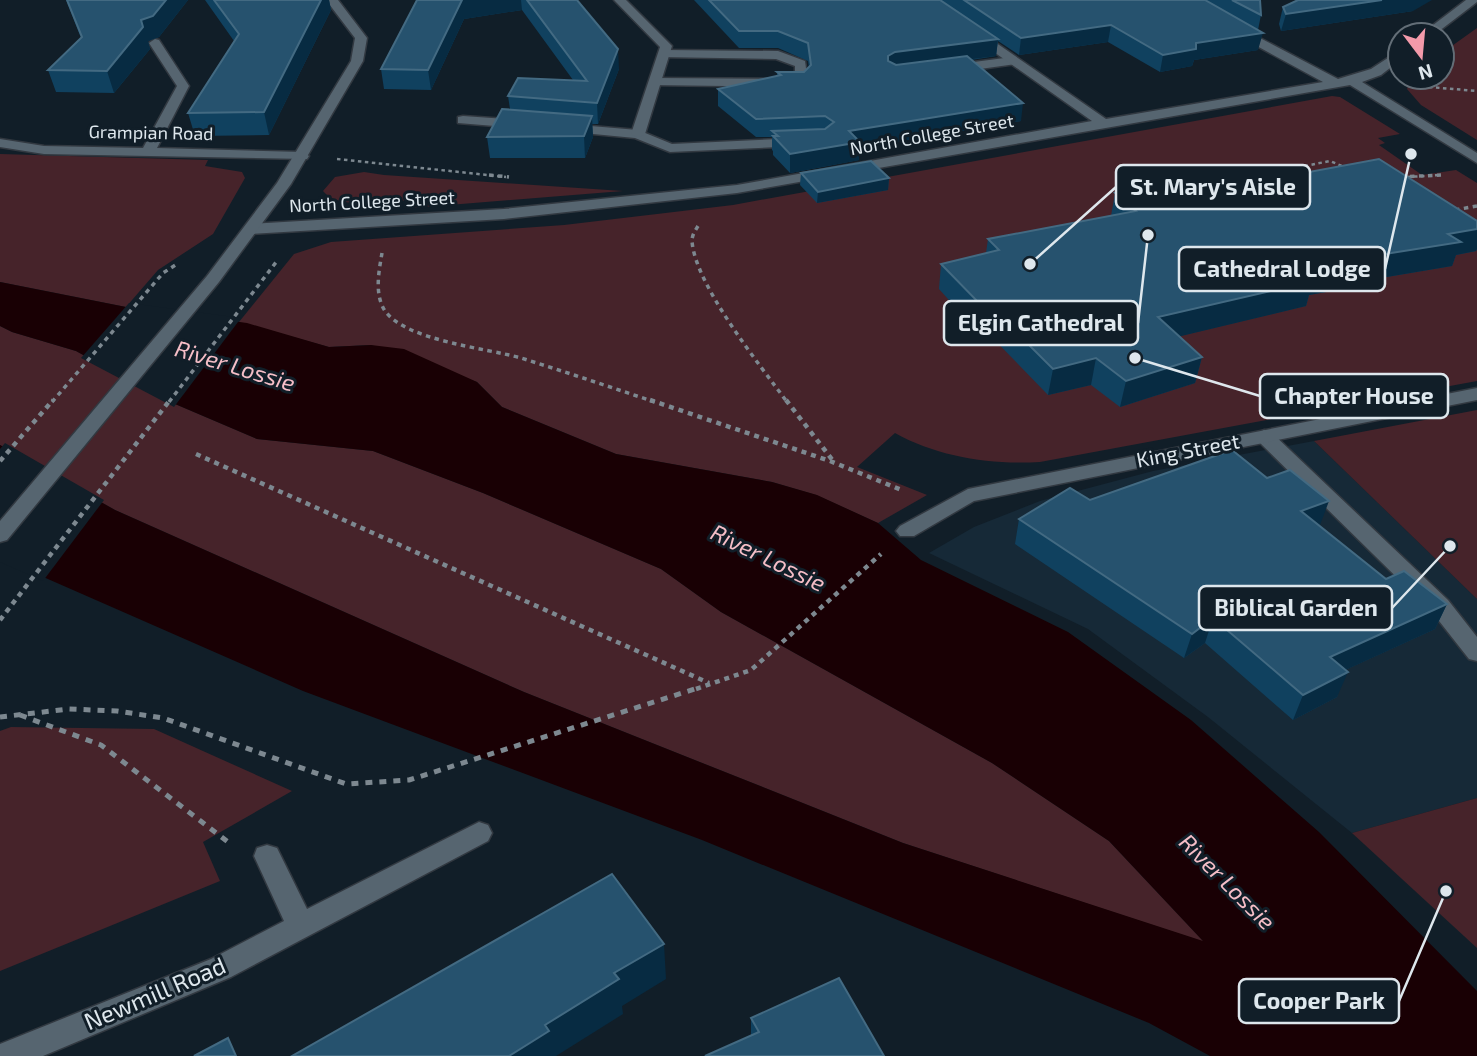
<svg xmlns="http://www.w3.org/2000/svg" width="1477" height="1056" viewBox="0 0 1477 1056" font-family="'Exo 2',sans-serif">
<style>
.built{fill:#162937}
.green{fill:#46232a}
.water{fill:#190004}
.pier{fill:#111e28}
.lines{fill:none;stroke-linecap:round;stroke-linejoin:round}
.service-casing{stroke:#323941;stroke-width:3}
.minor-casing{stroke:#323941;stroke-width:3}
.tertiary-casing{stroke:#323941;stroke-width:3}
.path-far3{stroke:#7d8890;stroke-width:2.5;stroke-dasharray:3.5 3.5;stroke-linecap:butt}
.path-far2{stroke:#7d8890;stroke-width:3.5;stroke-dasharray:4.5 4.5;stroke-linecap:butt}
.path-far1{stroke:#7d8890;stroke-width:4.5;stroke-dasharray:5 5;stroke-linecap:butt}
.path{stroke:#7d8890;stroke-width:5;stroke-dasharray:7 7;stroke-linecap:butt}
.service{fill:#566570;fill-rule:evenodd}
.minor{fill:#566570;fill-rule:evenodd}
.tertiary{fill:#566570;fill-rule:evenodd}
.wall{fill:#10415f}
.shaded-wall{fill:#072b42}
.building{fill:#26526e;stroke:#436a82;stroke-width:2}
.labels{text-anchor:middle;stroke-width:6;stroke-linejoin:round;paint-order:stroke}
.far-street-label{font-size:18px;fill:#dee7ed;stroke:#111e28}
.street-label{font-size:21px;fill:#dee7ed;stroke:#111e28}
.water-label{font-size:23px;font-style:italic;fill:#f5bec7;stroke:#111e28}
.near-street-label{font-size:24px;fill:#dee7ed;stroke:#111e28}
.leader{fill:none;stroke:#dee7ed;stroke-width:2.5}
.callout-dot{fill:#dee7ed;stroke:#111e28;stroke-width:2.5}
.callout{fill:#111e28;stroke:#dee7ed;stroke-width:2.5}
.callout-label{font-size:23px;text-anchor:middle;font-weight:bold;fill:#dee7ed}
</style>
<rect width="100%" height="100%" fill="#111e28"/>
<path class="built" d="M1314 441 1477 599V798L1352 833 1208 717 1088 629 929 553 974 527 1040 501 1153 471Z"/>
<g class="green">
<path d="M1477 28V140L1421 105 1407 89 1412 77H1442V53Z"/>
<path d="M1332 96 1340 97 1400 134 1378 138 1385 143 1379 145 1422 175 1456 170 1477 183V381L1040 462C991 465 938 457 895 433L857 467 927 495 878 523 816 495 772 482 616 454 502 407 477 382 371 345 329 347 239 322 294 254 331 242 564 225 733 205Z"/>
<path d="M0 154 208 160 205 166 242 172 245 178 213 234 158 270 126 307 0 282Z"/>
<path d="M364 172 384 175 623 191 412 208 413 200C390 201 338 211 323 191L335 177Z"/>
<path d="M0 326 12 332 76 351 161 398 257 439 373 451 483 493 661 569 721 612 992 763 1109 841 1204 942 903 843 524 692 115 510 0 445Z"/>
<path d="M1477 410V599L1314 441Z"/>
<path d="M11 727 154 729 292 791 203 842 220 881 0 971V731Z"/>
<path d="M1477 798V948L1352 833Z"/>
</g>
<path class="water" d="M0 282 126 307 247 323 329 347 371 345 404 349 477 382 502 407 616 454 772 482 817 495 878 523 921 560 1068 632 1191 720 1319 832 1477 991V1056H1210L1149 1023 702 840 303 691 0 558V445L115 510 524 692 903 843 1203 941 1109 841 992 763 721 612 661 569 483 493 373 451 257 439 161 398 76 351 12 332 0 326Z"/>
<g class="pier">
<path d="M129 303 241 318 174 407 81 358Z"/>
<path d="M5 443 104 500 43 581 0 562V449Z"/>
</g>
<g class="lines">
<defs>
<g id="service">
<path d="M664 50 778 51 805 61 808 83 802 87 650 85 649 82 655 78 795 79V66L776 59 660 57 658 54Z"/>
<path d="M1012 57 1016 58V64L951 73 945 69 951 65Z"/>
<path d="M463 116 521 120 528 124 521 128 458 123V117Z"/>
<path d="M567 124 638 130 672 144 801 138 808 142 801 146 670 152 635 138 562 131V125Z"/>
<path d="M1264 430 1271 432 1448 600 1477 637V661L1469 659 1432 612 1257 440 1254 436Z"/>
</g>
<g id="minor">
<path d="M614 0H626L672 46 645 134 638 138 631 134 660 47Z"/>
<path d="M920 0H934L1106 119 1323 82 1233 33V27L1237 26 1338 79 1371 69 1400 50V60L1381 75 1362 82 1477 153V163L1350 85 737 193 504 219 251 234 243 229 251 224 504 209 737 185 1092 121Z"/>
<path d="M1466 0H1477V2L1434 35H1420Z"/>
<path d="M155 39 159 40 189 86 157 148 302 152 309 156 307 159 44 154 0 147V139L44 146 143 148 177 86 149 43Z"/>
<path d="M1477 388V400L974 501 914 536H900L896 531 900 526 968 489Z"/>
<path d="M479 822 488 825 492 833 488 841 231 977 43 1056H0V1044L211 959 284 921 254 856 257 848 267 845 277 848 307 909Z"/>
</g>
<path id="tertiary" d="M326 0H338L367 38 363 61 291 184 219 282 7 540 0 542V521L207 276 277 183 351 61 355 38Z"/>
</defs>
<use href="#service" class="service-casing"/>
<use href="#minor" class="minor-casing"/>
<use href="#tertiary" class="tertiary-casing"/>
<g class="path-far3">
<path d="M1429 87 1477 91"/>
<path d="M337 159 506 177"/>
<path d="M1301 176 1290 169 1330 161 1349 169"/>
<path d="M1407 177 1441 175"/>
</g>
<g class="path-far2">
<path d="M489 175 509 177"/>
<path d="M1401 177 1441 175"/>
<path d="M1455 210 1477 206"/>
<path d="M698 226C695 231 692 235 692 241 695 285 760 365 787 402"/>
<path d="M382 253C379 271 374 294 385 311 407 341 486 348 521 358 566 372 610 387 655 402"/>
<path d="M52 402 163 273 177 264"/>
<path d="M169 402 277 261"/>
</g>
<g class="path-far1">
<path d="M650 400 830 461 904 491"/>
<path d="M786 400 834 462"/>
<path d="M196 454 709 683"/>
<path d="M0 461 53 400"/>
<path d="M0 620 170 400"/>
<path d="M696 689 751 670 881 554"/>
</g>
<g class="path">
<path d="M20 715 101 745 228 842"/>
<path d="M0 717 69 709 117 711 163 718 346 784 409 780 701 687"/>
</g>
<use href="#service" class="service"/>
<use href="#minor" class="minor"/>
<use href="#tertiary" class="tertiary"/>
</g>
<g class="wall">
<path d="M66 0H188L159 37 148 41 150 49 114 93 56 92 48 70 81 38Z"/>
<path d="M205 0H329L331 10 269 135 195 136 188 113 234 41Z"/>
<path d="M417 0H577L619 69 598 124H592L593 137 585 158H490L487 137 510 109 508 96 573 80 522 10 464 19 431 90 384 89 381 69Z"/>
<path d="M694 0H1260L1261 15 1258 30V50L1194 60 1192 66 1160 72 1108 42 1019 55 998 41 996 56 971 60 1021 121 859 148V160L790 173 773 155V151L772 150V137H756L718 106V89L777 76V72H804L809 68 808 61 778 48H739Z"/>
<path d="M1283 7 1413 11 1281 31 1279 24Z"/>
<path d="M801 173 889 178 888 190 817 203 800 185Z"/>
<path d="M1115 193 1190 194 1477 221V249L1476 251 1456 255 1452 266 1345 284 1343 289 1309 295 1306 306 1180 336 1202 357 1195 383 1120 407 1091 385 1048 395 982 327 975 329 939 289 941 264 986 253 988 239 1111 216Z"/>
<path d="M1090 500 1320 525H1319L1386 579 1447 604 1435 629 1345 670 1337 697 1293 720 1205 643 1184 658 1015 544 1019 519Z"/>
<path d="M751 1018 884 1056 751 1035Z"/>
</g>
<g class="shaded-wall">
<path d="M166 0H188L159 37 148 41 150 49 114 93 107 71 141 20Z"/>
<path d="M321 0H329L331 10 269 135 264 112Z"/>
<path d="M462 0H521L522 10 464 19 431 90 428 70Z"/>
<path d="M1382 0H1432L1413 11 1281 31 1286 14Z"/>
<path d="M1111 25 1108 42 1019 55 1021 38Z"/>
<path d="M1263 33 1258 50 1194 60 1192 66 1160 72 1163 55 1196 43Z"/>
<path d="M998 39 996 56 894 69 887 74 888 56 895 52Z"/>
<path d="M618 49 619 69 598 124 597 103Z"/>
<path d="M1023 103 1021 121 859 148V160L790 173V154L849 131Z"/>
<path d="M592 116 593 137 585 158 584 136Z"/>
<path d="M889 178 888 190 817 203 818 192Z"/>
<path d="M1477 229V249L1476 251 1456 255 1452 266 1345 284 1343 289 1309 295 1306 306 1152 343 1158 317 1347 260 1448 234Z"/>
<path d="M986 302 982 327 975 329 979 303Z"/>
<path d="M1202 357 1195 383 1120 407 1126 381Z"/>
<path d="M1096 358 1091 385 1048 395 1053 369Z"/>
<path d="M1329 501 1320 525 1292 536 1301 511Z"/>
<path d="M1447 604 1435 629 1319 682 1330 657Z"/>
<path d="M1213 618 1205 643 1184 658 1192 634Z"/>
<path d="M1348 672 1337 697 1293 720 1303 695Z"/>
<path d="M664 944 666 979 622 1006 623 1014 556 1056H509L545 1025 614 973Z"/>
</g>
<g class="building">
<path d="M67 0H166L153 16 141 20 143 27 107 71 48 70 82 37Z"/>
<path d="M214 0H321L264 112 188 113 239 34Z"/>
<path d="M417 0H462L428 70 381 69Z"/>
<path d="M527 0H577L618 49 597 103 508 96 518 78 587 81Z"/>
<path d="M709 0H940L998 39 895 52 888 56V61L896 65 967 56 1023 103 849 131 860 142 790 154 773 136H778L772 131 825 129 834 122 825 116 756 119 718 89 781 75 777 72H804L811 65 808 43 778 31H739Z"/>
<path d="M964 0H1205L1263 33 1196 43V49L1163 55 1111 25 1021 38Z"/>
<path d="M1232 0H1260L1261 15Z"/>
<path d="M1298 0H1382L1286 14 1283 7Z"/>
<path d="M502 109 592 116 584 136 487 137Z"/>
<path d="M1379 159 1477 221V229L1448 234 1461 242 1347 260 1352 264 1303 273 1314 281 1158 317 1202 357 1126 381 1096 358 1053 369 986 302 979 303 941 264 999 250 988 239 1136 211 1115 193 1174 183 1190 194Z"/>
<path d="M871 161 889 178 818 192 801 173Z"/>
<path d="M1232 450 1267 478 1290 470 1329 501 1301 511 1386 579 1404 571 1447 604 1330 657 1348 672 1303 695 1213 618 1192 634 1019 519 1070 488 1090 500Z"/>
<path d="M612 874 664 944 614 973 619 979 545 1025 549 1031 509 1056H292Z"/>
<path d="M839 978 884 1056H705L759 1032 751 1018Z"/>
<path d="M228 1038 236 1056H194Z"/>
</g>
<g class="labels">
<g class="far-street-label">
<text transform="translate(151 133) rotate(1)" y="6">Grampian Road</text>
<text transform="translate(932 135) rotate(-10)" y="6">North College Street</text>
<text transform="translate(372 202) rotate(-3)" y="6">North College Street</text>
</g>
<g class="street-label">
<text transform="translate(1188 451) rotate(-11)" y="7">King Street</text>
</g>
<g class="water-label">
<text transform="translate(235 366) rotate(17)" y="8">River Lossie</text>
<text transform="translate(768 558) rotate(26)" y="8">River Lossie</text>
<text transform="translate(1227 882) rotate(45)" y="8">River Lossie</text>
</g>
<g class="near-street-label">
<text transform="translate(155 994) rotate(-23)" y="8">Newmill Road</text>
</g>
</g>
<path class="leader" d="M1030 264L1116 187M1411 154L1385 269M1148 235L1138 323M1135 358L1260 396M1450 546L1392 608M1446 891L1399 1001"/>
<g class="callout-dot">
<circle cx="1030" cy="264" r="7"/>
<circle cx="1411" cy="154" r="7"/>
<circle cx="1148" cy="235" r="7"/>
<circle cx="1135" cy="358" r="7"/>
<circle cx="1450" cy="546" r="7"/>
<circle cx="1446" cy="891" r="7"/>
</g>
<g class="callout">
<rect x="1116" y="165" width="194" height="44" rx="7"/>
<rect x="1179" y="247" width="206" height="44" rx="7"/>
<rect x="944" y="301" width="194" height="44" rx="7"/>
<rect x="1260" y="374" width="188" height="44" rx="7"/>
<rect x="1199" y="586" width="193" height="44" rx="7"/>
<rect x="1239" y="979" width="160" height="44" rx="7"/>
</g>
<g class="callout-label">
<text x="1213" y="195">St. Mary's Aisle</text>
<text x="1282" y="277">Cathedral Lodge</text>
<text x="1041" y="331">Elgin Cathedral</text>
<text x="1354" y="404">Chapter House</text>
<text x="1296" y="616">Biblical Garden</text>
<text x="1319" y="1009">Cooper Park</text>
</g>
<g transform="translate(1421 56) rotate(164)"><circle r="33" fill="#111e28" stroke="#636e77" stroke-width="2"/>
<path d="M0-5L12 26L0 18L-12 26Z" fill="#f39aaa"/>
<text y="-10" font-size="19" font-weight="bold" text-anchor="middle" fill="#dee7ed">N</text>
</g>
</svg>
